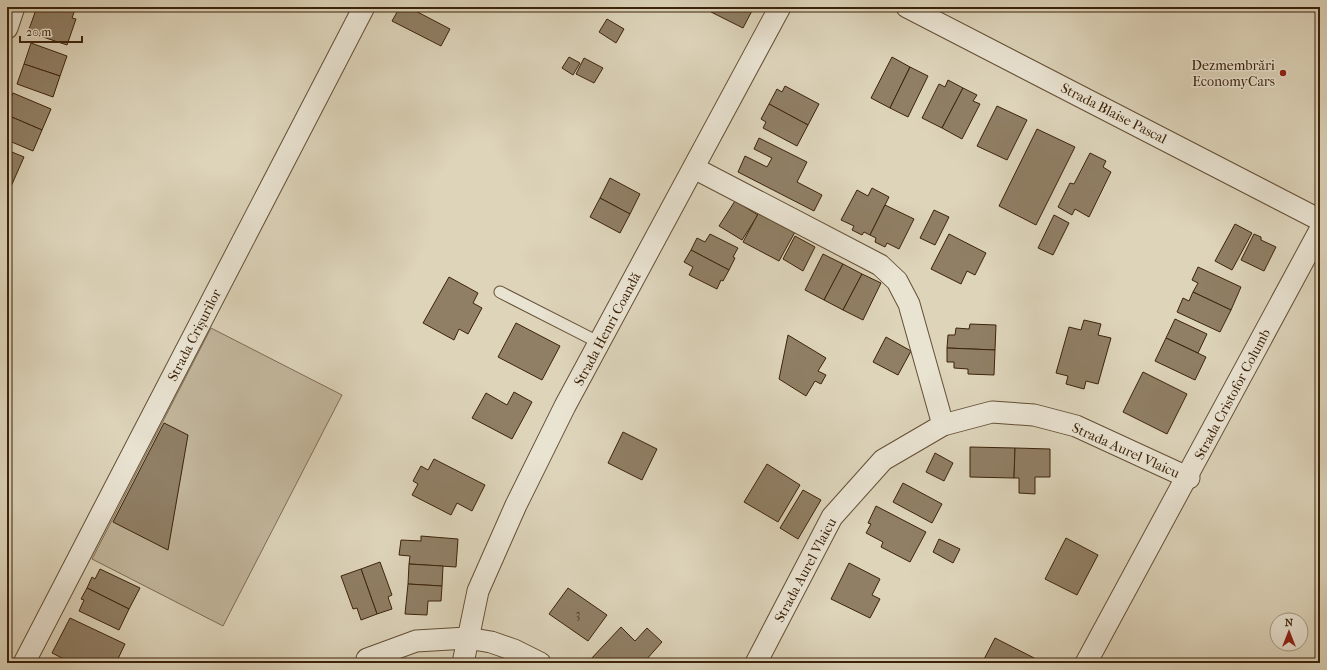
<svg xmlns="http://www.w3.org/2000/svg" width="1327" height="670" viewBox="0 0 1327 670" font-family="'IM FELL French Canon',serif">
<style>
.green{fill:#c2b69c;stroke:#7f6c52}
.building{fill:#907f65;stroke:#3c2309}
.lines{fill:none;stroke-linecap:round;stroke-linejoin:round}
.lane-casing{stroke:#644f35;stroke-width:13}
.street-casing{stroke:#644f35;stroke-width:23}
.lane{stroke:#e9e3d2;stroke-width:11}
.street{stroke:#e9e3d2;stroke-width:21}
.poi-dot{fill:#8f2418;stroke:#e9e3d2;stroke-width:1.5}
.labels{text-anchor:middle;stroke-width:3;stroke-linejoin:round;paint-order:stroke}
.number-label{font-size:12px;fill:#513a20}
.poi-label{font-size:14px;fill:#3c2309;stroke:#e9e3d2;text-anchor:end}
.street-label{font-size:14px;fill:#3c2309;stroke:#e9e3d2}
</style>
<rect width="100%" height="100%" fill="#ddd4ba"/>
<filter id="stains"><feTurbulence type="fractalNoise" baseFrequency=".005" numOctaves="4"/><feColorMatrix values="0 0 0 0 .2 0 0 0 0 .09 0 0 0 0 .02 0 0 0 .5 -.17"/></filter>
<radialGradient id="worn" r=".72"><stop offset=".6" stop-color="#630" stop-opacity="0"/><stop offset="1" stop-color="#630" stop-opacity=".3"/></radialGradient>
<path class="green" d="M211 328 342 395 223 626 92 559Z"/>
<g class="building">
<path d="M37 7H76L72 18 76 19 67 45 28 32Z"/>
<path d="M400 7H408L450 29 441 46 392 21Z"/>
<path d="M713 7H754L743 28 711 12Z"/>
<path d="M607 19 624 29 616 43 599 32Z"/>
<path d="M31 43 67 56 60 76 24 64Z"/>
<path d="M569 57 580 63 573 75 562 68Z"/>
<path d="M892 57 910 67 890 108 871 98Z"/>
<path d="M584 58 603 68 594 83 576 74Z"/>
<path d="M24 64 60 76 53 97 17 84Z"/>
<path d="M910 67 928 76 908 117 890 108Z"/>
<path d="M948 80 963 88 942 128 922 118 939 84 945 87Z"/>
<path d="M785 86 819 104 808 125 769 104 777 89 782 92Z"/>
<path d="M963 88 977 95 973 101 980 104 962 139 942 128Z"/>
<path d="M13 93 51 109 42 130 7 115V107Z"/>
<path d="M769 104 808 125 797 146 763 128 766 122 761 119Z"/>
<path d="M997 106 1027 120 1007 160 977 146Z"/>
<path d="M7 115 42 130 33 151 7 140Z"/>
<path d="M1037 129 1075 147 1036 225 999 206Z"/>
<path d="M759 138 807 162 797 182 822 195 814 211 738 172 745 156 767 167 772 158 754 149Z"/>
<path d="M7 150 24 157 9 191 7 190Z"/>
<path d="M1090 153 1106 161 1103 167 1111 172 1089 217 1075 209 1072 215 1058 207 1070 183 1074 184Z"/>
<path d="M610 178 640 194 630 214 600 198Z"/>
<path d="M872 188 889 197 870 235 864 232 862 235 852 230 854 226 841 220 857 190 868 196Z"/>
<path d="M600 198 630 214 620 233 590 217Z"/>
<path d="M735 201 758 215 742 240 719 226Z"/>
<path d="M885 205 914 219 899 249 887 243 885 247 875 242 876 238 870 235Z"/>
<path d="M934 210 949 217 935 245 920 238Z"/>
<path d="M759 212 795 232 779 261 743 242Z"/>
<path d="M1054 215 1069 223 1053 255 1038 248Z"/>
<path d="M1235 224 1252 233 1232 270 1215 261Z"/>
<path d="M710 234 738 248 733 257 735 258 729 270 691 250 697 238 705 242Z"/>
<path d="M949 234 986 253 975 275 967 271 961 284 931 269Z"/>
<path d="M1254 234 1261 237V240L1276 247 1264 271 1241 260Z"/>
<path d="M795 236 815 247 803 271 783 259Z"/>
<path d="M691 250 729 270 723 281 721 280 717 289 689 275 693 267 684 262Z"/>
<path d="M823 254 843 264 824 300 805 290Z"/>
<path d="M843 264 862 274 843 310 824 300Z"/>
<path d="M1198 267 1241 287 1231 310 1193 292 1198 283 1192 280Z"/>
<path d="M862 274 881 283 863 320 843 310Z"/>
<path d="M449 277 478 293 473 303 482 308 468 334 459 329 454 340 423 323Z"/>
<path d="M1193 292 1231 310 1220 332 1177 312 1183 298 1189 301Z"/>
<path d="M1175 319 1207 334 1198 353 1166 338Z"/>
<path d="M1084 320 1101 324 1098 335 1111 338 1098 384 1086 381 1084 389 1066 384 1068 376 1056 373 1069 327 1081 330Z"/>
<path d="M516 323 560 346 542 380 498 357Z"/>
<path d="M970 324 996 325 995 350 947 348 948 335H955L956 328 969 329Z"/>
<path d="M788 335 826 358 818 371 826 375 821 384 815 381 806 396 779 379Z"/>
<path d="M886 337 911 351 898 375 873 362Z"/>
<path d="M1166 338 1206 357 1195 380 1155 361Z"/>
<path d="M947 348 995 350 994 375 968 374V369L954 368V362H947Z"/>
<path d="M1143 372 1187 394 1167 434 1123 412Z"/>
<path d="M514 392 532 402 512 439 472 418 486 393 507 405Z"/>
<path d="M164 423 188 435 168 550 113 522Z"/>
<path d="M623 432 657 449 642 480 608 463Z"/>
<path d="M970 447 1015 448 1014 478 970 477Z"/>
<path d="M1015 448 1050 449V477H1035V494L1019 493V478H1014Z"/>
<path d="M935 453 953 463 944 481 926 472Z"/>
<path d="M434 459 485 485 472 511 457 503 451 515 412 495 418 484 413 481 421 466 428 470Z"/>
<path d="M767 464 800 485 778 522 744 502Z"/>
<path d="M903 483 942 504 932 523 893 502Z"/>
<path d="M803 490 821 500 798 539 780 528Z"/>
<path d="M876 506 926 532 910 562 881 547 883 542 866 533 871 524 868 523Z"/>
<path d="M421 536 458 539 456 567 409 564 410 556 399 555 401 540 421 541Z"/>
<path d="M1066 538 1098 555 1077 595 1045 579Z"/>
<path d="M939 539 960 549 953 563 933 552Z"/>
<path d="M380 562 392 595 388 597 392 609 377 614 361 569Z"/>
<path d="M849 563 880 579 872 595 880 599 870 618 831 599Z"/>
<path d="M409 564 443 566 442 586 408 584Z"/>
<path d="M100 569 140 588 129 609 87 588 92 577 95 579Z"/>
<path d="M361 569 377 614 361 620 357 608 353 609 341 576Z"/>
<path d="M408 584 442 586 441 601H428L427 615 405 614Z"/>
<path d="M87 588 129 609 119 630 79 611 84 600 81 599Z"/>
<path d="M568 588 607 615 588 641 549 614Z"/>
<path d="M70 618 125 644 116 663H72L52 653Z"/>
<path d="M621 627 635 641 647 628 662 642 646 660 649 663H593L590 660Z"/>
<path d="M995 638 1040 661 1039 663H982Z"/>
</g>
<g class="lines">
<defs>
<path id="lane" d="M500 292 600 343"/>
<g id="street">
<path d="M907 7 1320 220"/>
<path d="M7 28 14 7"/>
<path d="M694 168 880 265 897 281 909 304 943 425"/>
<path d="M367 659 416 641 467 638 491 642 514 650 540 663"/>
<path d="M24 663 364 7"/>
<path d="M463 663 478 591 516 505 565 406 780 7"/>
<path d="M756 663 832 517 883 460 943 425 992 412 1034 415 1076 426 1189 478"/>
<path d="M1086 663 1320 230"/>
</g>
</defs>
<use href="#lane" class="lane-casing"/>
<use href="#street" class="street-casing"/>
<use href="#lane" class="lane"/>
<use href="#street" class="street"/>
</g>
<circle class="poi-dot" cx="1283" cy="73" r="4"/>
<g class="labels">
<g class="number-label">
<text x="578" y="618">3</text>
</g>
<g class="poi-label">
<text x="1275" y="70">Dezmembrări<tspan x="1275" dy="16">EconomyCars</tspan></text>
</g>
<g class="street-label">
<text transform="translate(1114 113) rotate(27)" y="5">Strada Blaise Pascal</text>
<text transform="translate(607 329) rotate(-62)" y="5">Strada Henri Coandă</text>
<text transform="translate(194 335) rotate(-63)" y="5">Strada Crișurilor</text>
<text transform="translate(1232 394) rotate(-62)" y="5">Strada Cristofor Columb</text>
<text transform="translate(1126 450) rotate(24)" y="5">Strada Aurel Vlaicu</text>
<text transform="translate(805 570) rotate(-62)" y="5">Strada Aurel Vlaicu</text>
</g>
</g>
<rect width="1327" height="670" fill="none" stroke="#ddd4ba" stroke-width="24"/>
<rect x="8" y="8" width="1311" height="654" fill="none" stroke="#3c2309" stroke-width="2"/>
<rect x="12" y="12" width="1303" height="646" fill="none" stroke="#3c2309"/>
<g transform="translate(1289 632)"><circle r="19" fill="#e9e3d2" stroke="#a49682"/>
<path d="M0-3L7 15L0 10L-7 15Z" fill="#8f2418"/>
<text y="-6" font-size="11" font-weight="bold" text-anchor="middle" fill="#3c2309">N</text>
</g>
<path d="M20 36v6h62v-6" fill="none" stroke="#3c2309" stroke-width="2"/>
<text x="26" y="36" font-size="12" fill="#3c2309" stroke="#e9e3d2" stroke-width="3" paint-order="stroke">20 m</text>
<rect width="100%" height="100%" filter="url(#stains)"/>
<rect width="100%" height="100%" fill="url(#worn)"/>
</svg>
